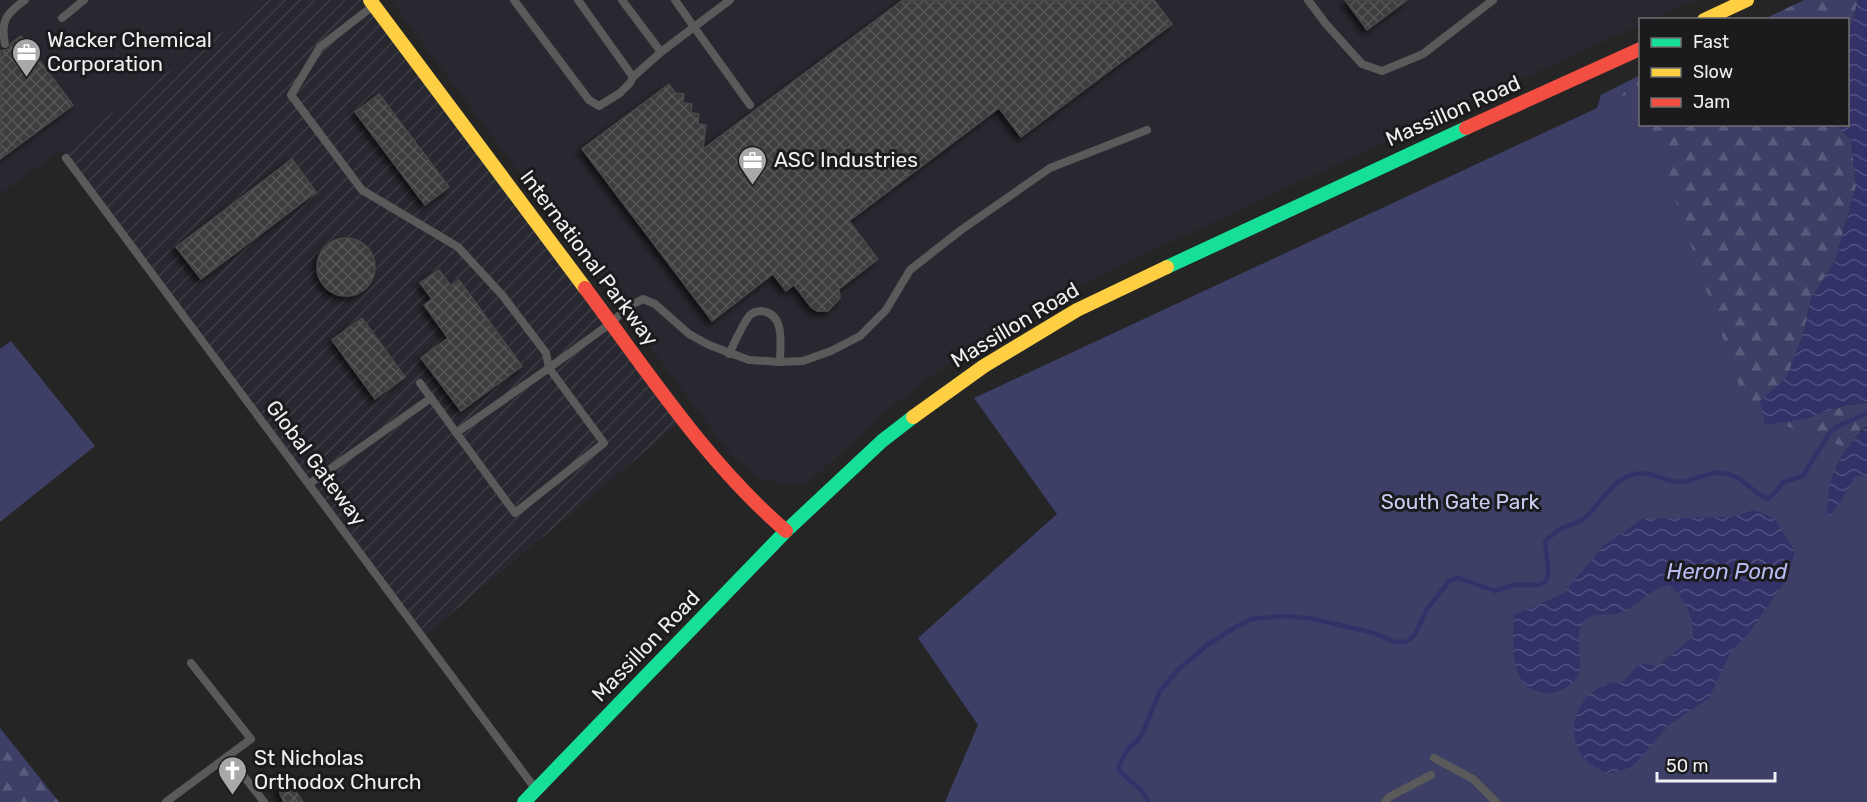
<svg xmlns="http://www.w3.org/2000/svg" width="1867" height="802" viewBox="0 0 1867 802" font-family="Rubik,sans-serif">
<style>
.built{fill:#282830}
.industrial{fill:url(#industrial-furrows)}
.forest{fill:url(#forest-firs)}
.park{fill:#3d3f67}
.water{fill:url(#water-waves)}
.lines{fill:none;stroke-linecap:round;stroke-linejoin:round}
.stream{stroke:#323268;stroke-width:4.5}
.building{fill:url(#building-cross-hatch);stroke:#49494a;stroke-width:1.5;filter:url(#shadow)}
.lane{stroke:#5a5a5b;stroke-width:8}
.fast{stroke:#16e098;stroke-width:14}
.slow{stroke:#ffcf43;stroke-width:14}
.jam{stroke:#f24e42;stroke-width:14}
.labels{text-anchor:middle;stroke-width:6;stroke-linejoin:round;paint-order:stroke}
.poi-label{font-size:21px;fill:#efeff1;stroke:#1b1b1e;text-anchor:start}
.street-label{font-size:21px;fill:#efeff1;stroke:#1b1b1e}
.park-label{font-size:21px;fill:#c8ccf1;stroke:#1b1b1e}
.water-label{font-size:22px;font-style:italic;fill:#b7bcf3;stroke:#1b1b1e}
</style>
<defs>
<pattern id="industrial-furrows" width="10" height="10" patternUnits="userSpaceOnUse" patternTransform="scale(1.5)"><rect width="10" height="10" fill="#282830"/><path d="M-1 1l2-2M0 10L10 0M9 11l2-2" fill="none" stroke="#3d3d44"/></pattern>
<pattern id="forest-firs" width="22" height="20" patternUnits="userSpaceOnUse" patternTransform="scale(1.5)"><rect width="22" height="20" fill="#3d3f67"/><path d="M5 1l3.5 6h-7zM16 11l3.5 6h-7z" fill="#595b7d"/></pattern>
<pattern id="water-waves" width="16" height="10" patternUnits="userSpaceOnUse" patternTransform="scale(1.5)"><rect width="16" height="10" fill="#323268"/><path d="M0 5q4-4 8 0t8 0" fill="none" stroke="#50507e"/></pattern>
<pattern id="building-cross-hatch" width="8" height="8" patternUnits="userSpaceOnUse" patternTransform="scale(1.5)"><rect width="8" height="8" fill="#3c3d3e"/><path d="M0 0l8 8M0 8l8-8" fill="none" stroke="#58595a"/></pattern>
<filter id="shadow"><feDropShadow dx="-4" dy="4" stdDeviation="3" flood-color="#0009"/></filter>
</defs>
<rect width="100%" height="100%" fill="#252526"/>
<g class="built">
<path d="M0 0H268L0 194Z"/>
<path d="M390 0H1697L1654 19 1640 20V25L1410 130 1103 274 1007 327 935 373 883 414 806 485H786L756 477 730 454Z"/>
</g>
<path class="industrial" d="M267 0H370L683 420 423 637 66 158 62 149Z"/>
<g class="forest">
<path d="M1804 0H1858L1848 39V20H1762Z"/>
<path d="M1640 75V124L1836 125 1851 140 1856 187 1835 261 1811 299 1803 335 1786 379 1760 401 1805 419 1847 405 1867 403V426L1860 431 1867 802 1589 133 1601 95Z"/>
<path d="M0 728 59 802H0Z"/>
</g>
<g class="park">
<path d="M1638 89 1640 96V124L1650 125 1748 412 1867 455V802H945L978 725 918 638 1057 514 974 398Z"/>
<path d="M11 341 95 446 0 522V349Z"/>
</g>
<g class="water">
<path d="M1858 0H1867V403L1847 405 1805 419 1765 425 1760 401 1786 378 1803 335 1811 299 1835 261 1856 187 1851 140 1836 125 1848 124V39Z"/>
<path d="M1867 426V476H1855L1842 499 1828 518C1823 485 1841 448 1867 426Z"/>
<path d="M1754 510 1774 518 1795 551 1787 578 1749 633 1731 651 1709 698 1669 725 1632 767 1608 774C1595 767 1584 762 1577 747 1565 719 1589 679 1621 683 1637 671 1633 659 1657 666L1693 637C1695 619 1684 596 1669 585 1651 588 1639 605 1622 612 1610 617 1595 612 1587 618 1569 633 1588 663 1575 680 1568 688 1557 693 1547 693 1507 691 1513 643 1514 615L1563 594 1603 546 1642 519 1732 517Z"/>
</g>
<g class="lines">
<path class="stream" d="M1149 802C1143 787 1127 781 1118 768L1128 748 1136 743 1143 732 1160 691 1177 671 1207 645 1234 628 1251 619 1282 616 1309 618 1374 633 1395 642H1406L1414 636 1427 609 1450 580 1459 578 1495 591 1514 585H1538L1545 582 1548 576V566L1545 541C1550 537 1557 530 1563 528 1573 523 1579 524 1587 516 1603 501 1612 479 1635 474 1651 470 1663 482 1679 482 1691 482 1702 475 1715 473 1740 471 1748 490 1767 499L1776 492 1783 482 1803 476 1828 435 1836 427 1867 413"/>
</g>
<g class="building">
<path d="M903 0H1154L1172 24 1021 137 999 108 849 221 878 259 839 289 840 298 828 311H817L811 307 794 285 786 291 773 274 712 321 582 149 669 84 675 93 684 94 683 103 692 104 691 113 699 114 698 124 706 125 703 149Z"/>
<path d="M1345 0H1407L1367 30Z"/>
<path d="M21 36 73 105 0 159V51L9 49 11 43Z"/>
<path d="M379 94 449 187 425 205 355 112Z"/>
<path d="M292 159 316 192 201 279 176 247Z"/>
<circle cx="346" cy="267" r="29"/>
<path d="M439 270 451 286 459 280 522 366 461 411 421 358 448 338 424 305 432 299 420 283Z"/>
<path d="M362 318 405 377 375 399 332 340Z"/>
<path d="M280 783 291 784 303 802H284L280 794Z"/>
</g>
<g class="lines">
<g class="lane">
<path d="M514 0 589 100 599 106 620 93 630 83 633 77 661 52 622 0"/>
<path d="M578 0 633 77"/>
<path d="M730 0 694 27 750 105"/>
<path d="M1308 0 1326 24 1362 64 1382 71 1423 54 1493 0"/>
<path d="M373 6 320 47 291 95 362 190 458 247 503 296 546 353 549 368 456 433"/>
<path d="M62 18 84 0"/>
<path d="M5 44C0 20 7 13 25 0"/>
<path d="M661 52 694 27 675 0"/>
<path d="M66 158 534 787"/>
<path d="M729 354C735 342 741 327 749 316 752 313 757 311 761 311 786 313 780 345 780 362"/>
<path d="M420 383 515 513 604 443 549 368 611 323 628 307 643 299 655 304 689 334 709 345 749 360 780 362 803 361 831 351 860 336 886 310 910 270 961 230 1050 168 1147 130"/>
<path d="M309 484 431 398"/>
<path d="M191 663 251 739 228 756 264 802"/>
<path d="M1434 758 1473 779 1496 802"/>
<path d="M166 802 228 756"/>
<path d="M1385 802 1389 797 1431 775"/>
</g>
<g class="fast">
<path d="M1167 267 1466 128"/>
<path d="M524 802 786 531 882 441 913 417"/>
</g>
<g class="slow">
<path d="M370 0 585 288"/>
<path d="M1704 20 1747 0"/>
<path d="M913 417 984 366 1077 310 1167 267"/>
</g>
<g class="jam">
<path d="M1466 128 1640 49"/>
<path d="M585 288C648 372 706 462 786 531"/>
</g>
</g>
<defs>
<symbol id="office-pin" viewBox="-11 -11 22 30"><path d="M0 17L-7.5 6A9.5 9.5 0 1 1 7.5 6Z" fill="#a8a8aa" stroke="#1b1b1e"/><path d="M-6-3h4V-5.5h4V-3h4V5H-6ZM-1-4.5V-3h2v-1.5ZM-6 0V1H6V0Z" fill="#fff"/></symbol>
<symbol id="church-pin" viewBox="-11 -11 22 30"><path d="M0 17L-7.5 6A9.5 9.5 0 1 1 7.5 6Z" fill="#a8a8aa" stroke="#1b1b1e"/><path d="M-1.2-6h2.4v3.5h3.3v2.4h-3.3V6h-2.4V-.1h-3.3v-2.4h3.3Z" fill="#fff"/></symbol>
</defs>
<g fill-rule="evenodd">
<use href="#office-pin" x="10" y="36" width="33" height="45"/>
<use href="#office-pin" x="736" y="144" width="33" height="45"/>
<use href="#church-pin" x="216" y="754" width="33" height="45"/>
</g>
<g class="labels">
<g class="poi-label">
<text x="47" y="47">Wacker Chemical<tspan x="47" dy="24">Corporation</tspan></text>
<text x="774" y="167">ASC Industries</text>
<text x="254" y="765">St Nicholas<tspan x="254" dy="24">Orthodox Church</tspan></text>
</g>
<g class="street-label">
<text transform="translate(1453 111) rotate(-24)" y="7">Massillon Road</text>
<text transform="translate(589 258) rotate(53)" y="7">International Parkway</text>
<text transform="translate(1015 325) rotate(-31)" y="7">Massillon Road</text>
<text transform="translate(316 463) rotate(53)" y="7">Global Gateway</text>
<text transform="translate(646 646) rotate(-46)" y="7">Massillon Road</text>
</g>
<g class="park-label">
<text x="1460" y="509">South Gate Park</text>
</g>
<g class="water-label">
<text x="1727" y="579">Heron Pond</text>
</g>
</g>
<rect x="1639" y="18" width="210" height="108" fill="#1b1b1e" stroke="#707072" stroke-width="1.5"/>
<rect x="1651" y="38" width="30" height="9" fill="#16e098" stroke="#707072" stroke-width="1.5"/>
<text x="1693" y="48" font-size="18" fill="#efeff1">Fast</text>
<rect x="1651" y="68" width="30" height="9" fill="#ffcf43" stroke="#707072" stroke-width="1.5"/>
<text x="1693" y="78" font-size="18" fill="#efeff1">Slow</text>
<rect x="1651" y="98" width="30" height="9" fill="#f24e42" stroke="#707072" stroke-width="1.5"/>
<text x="1693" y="108" font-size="18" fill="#efeff1">Jam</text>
<path d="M1657 772v9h118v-9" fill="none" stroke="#efeff1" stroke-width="3"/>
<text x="1666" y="772" font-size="18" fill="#efeff1" stroke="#1b1b1e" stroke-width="4.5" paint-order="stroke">50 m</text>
</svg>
